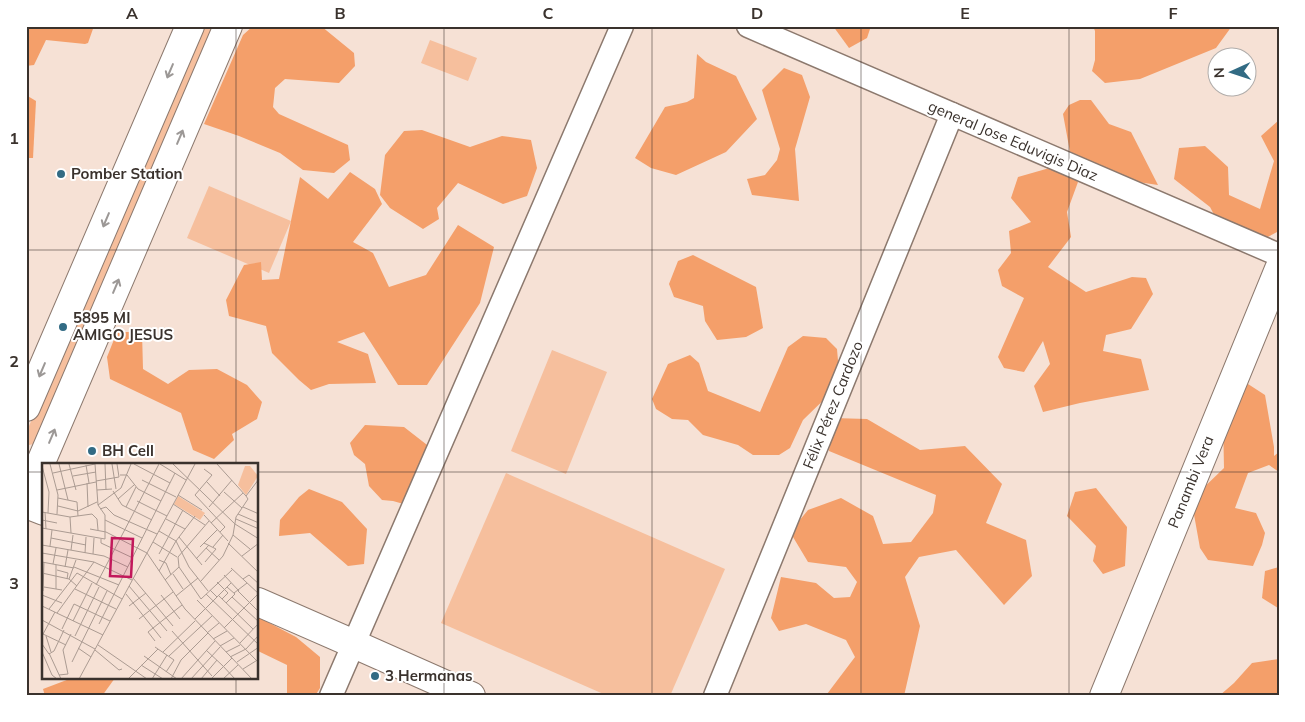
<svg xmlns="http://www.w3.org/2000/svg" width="1305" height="722" viewBox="0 0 1305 722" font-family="Mulish,sans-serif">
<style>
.green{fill:#f6bf9d}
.forest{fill:#f49f6a}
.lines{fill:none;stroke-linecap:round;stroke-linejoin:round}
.minor-casing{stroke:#8c796e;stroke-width:25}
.tertiary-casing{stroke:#8c796e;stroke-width:30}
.secondary-casing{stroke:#8c796e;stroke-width:30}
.minor{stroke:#fff;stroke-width:22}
.tertiary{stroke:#fff;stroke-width:28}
.secondary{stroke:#fff;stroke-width:28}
.oneway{stroke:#9c9896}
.grid{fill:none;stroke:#3a322d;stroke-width:1;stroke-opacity:0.55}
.poi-dot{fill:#326b84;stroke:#fff;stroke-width:2}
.labels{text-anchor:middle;stroke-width:4;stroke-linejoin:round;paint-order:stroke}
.street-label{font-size:15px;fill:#3a322d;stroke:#fff}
.poi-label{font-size:15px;font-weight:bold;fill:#3a322d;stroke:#fff;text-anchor:start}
.inset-road{fill:none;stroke:#ab9b92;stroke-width:1}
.view{fill:#c2185b;fill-opacity:0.15;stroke:#c2185b;stroke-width:2.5}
.inset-edge{fill:none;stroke:#3a322d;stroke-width:2.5}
.neatline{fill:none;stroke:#3a322d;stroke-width:2}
.grid-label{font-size:16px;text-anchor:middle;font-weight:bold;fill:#3a322d}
</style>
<rect width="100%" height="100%" fill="#f6e1d5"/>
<g class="green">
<path d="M201 26H214L34 444 29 445 26 444V433Z"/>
<path d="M430 40 477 58 468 81 421 63Z"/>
<path d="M209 186 291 221 269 273 187 238Z"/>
<path d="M552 350 607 372 566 474 511 451Z"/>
<path d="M506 473 725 569 670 696H608L441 623Z"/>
</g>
<g class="forest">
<path d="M26 26H94L88 43 85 44 46 40 34 65 26 66Z"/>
<path d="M253 26H321L354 53 355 66 339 83 285 79 275 88 273 107 279 114 348 145 350 160 334 173 303 170 280 153 239 136 204 124 243 35Z"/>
<path d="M833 26H871L867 38 849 48Z"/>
<path d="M1093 26H1232L1216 48 1140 79 1105 83 1092 71 1095 60V31Z"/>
<path d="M697 54 706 62 736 76 757 119 726 152 676 175 651 168 635 158 665 107 687 102 694 98Z"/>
<path d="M784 68 802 75 810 97 795 149 799 201 752 195 747 179 765 175 777 160 780 149 762 90Z"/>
<path d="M26 95 36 101 33 158H26Z"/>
<path d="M1080 100H1091L1109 124 1131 132 1158 185 1111 178 1070 152 1063 114 1069 105Z"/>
<path d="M1279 120V228L1277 232 1266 238 1219 224 1210 207 1174 179 1179 148 1205 146 1228 167 1229 195 1260 209 1274 161 1261 136Z"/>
<path d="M422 130 470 147 502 136 531 140 537 168 527 196 503 204 458 183 437 208 439 219 423 229 390 208 380 195 385 155 404 131Z"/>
<path d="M1060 165 1078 182 1067 212 1071 237 1048 267 1086 292 1132 277 1146 278 1153 294 1131 329 1106 335 1103 351 1141 359 1149 390 1080 403 1043 412 1034 386 1050 364 1043 341 1024 372 1004 368 998 357 1024 298 1002 286 998 270 1011 253 1009 231 1031 222 1011 198 1018 177Z"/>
<path d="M350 172 375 189 382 204 353 242 373 253 389 287 426 275 458 225 494 247 480 303 427 385H398L364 332 337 342 368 354 376 383 329 384 311 390 299 380 272 353 266 326 229 316 226 300 244 265 261 262 262 280 279 279 300 177 328 199Z"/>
<path d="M693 255 756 287 763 328 746 337 717 340 705 321 703 306 674 297 669 284 678 261Z"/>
<path d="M117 332H142L143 369 168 384 189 370 217 369 247 385 262 402 257 419 232 434 234 440 214 459 193 450 181 413 110 379 107 357Z"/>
<path d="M803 336 826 338 837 349 840 384 803 420 790 448 779 455H753L738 445 703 435 688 420 672 419 656 409 652 399 668 364 690 355 699 363 708 391 760 412 788 347Z"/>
<path d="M1248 384 1265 395 1274 447V456L1279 452V472L1269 465 1248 473 1235 508 1256 513 1265 533 1262 545 1253 566 1208 560 1200 548 1193 509 1195 496 1224 468 1223 419 1225 410Z"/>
<path d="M833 418 867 419 920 450 965 446 1002 484 986 523 1026 540 1032 576 1004 605 956 550 919 557 905 577 920 626 904 696H827V694L855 657 846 640 806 624 779 631 771 618 781 577 816 583 834 598 850 597 857 582 846 567 808 562 790 532 808 510 841 498 873 516 883 544 911 542 933 513 936 495 829 451Z"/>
<path d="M365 425 404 427 440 455 429 501 421 509 393 501 382 500 369 486 365 464 354 455 350 443Z"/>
<path d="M1096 488 1127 527 1125 566 1103 574 1093 561 1096 546 1067 516 1075 492Z"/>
<path d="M309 489 342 502 367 529 364 564 348 566 310 533 279 536 280 520 299 497Z"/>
<path d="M1279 567V608H1278L1262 598 1265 571Z"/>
<path d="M258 617 296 637 320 657V688L315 696H287V665L258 651Z"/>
<path d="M1279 659V696H1219L1234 683 1252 663Z"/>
<path d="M72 678H115L102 696H45L43 689Z"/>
</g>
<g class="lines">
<defs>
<g id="minor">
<path d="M748 26 1279 255"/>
<path d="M331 696 622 26"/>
<path d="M715 696 952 114"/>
</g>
<g id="tertiary">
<path d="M26 504 44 511"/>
<path d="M258 602 354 644 471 696"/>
<path d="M1104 696 1279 269"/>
</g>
<g id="secondary">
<path d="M26 407 190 26"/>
<path d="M26 497 228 26"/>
</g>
</defs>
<use href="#minor" class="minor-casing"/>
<use href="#tertiary" class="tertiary-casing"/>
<use href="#secondary" class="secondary-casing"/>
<use href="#minor" class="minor"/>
<use href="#tertiary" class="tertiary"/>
<use href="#secondary" class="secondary"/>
</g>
<defs><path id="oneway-shaft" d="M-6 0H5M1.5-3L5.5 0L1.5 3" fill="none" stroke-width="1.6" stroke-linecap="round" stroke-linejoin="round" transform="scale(1.25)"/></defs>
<g class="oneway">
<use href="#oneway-shaft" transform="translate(170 71) rotate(113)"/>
<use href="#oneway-shaft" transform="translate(180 137) rotate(-67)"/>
<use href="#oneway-shaft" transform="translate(106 220) rotate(113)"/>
<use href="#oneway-shaft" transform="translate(116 286) rotate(-67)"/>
<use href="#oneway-shaft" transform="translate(42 370) rotate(113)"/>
<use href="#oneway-shaft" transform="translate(52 436) rotate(-67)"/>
</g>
<path class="grid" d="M236 26V464M444 26V696M652 26V696M861 26V696M1069 26V696M26 250H1279M26 472H44M258 472H1279M236 678V696"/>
<g class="poi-dot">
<circle cx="61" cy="174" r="5"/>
<circle cx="63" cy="327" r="5"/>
<circle cx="92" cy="451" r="5"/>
<circle cx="375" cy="676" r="5"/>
</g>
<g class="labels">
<g class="street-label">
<text transform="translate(1013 141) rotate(23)" y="5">general Jose Eduvigis Diaz</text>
<text transform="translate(833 405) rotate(-68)" y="5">Félix Pérez Cardozo</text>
<text transform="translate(1191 482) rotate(-68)" y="5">Panambi Vera</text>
</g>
<g class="poi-label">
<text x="71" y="179">Pomber Station</text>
<text x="73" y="323">5895 MI<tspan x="73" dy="17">AMIGO JESUS</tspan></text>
<text x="102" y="456">BH Cell</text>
<text x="385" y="681">3 Hermanas</text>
</g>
</g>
<g transform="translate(42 463)">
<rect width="216" height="216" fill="#f6e1d5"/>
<path d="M203 3H208L216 13 204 32 196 22ZM136 33 163 50 158 57 132 41Z" fill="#f6bf9d"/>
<path class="inset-road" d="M8 1 16 32 15 51M17 1 26 37M27 1 34 27M63 1 64 27M70 1 74 26M92 1 128 20M118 1 144 17M131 1 193 61 217 76M175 1 204 33M44 2 47 20M0 3 7 29 6 50M162 6 170 12 153 32 183 64 178 69M11 10 53 1M78 12H85L96 26 119 38M31 13 54 9M100 17 134 34M54 18 77 14 75 1M165 19 178 33M45 20 46 44M15 27 54 19M55 27 70 26M71 28 80 42 110 57M182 29 200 45M136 32 160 47M204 33 217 16M16 35 35 39 36 53M76 36 92 22M95 38 125 53M131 41 163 62M56 42 79 25 89 1M16 43 36 48 55 39M84 44 94 24M167 44 190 17M201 44 217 51M58 46 64 44 72 52 115 71M0 49 28 54 50 51 55 56 56 67M3 49 4 66M196 51 217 60M162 52 186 78M28 54 29 70M124 56 143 66M194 56 217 66M0 57 15 60M63 57 100 75M169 60 201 30M0 65 63 76V52L56 42 53 1M48 66 64 69M117 68 134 78 147 104 166 128M64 69 105 90 143 146 210 216M191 72 208 86M137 74 160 102M9 75 44 82M59 76V80L91 95M111 79 135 94M162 80 174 86 163 99M186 80 217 110M0 82 62 93 86 104M8 83 10 67M158 84 175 67M171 84 181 72M164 85 177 97M29 87 31 72M0 90 52 99 90 117M43 90 44 74M51 91 52 75M117 91 141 47M200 93 217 80M136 94 137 104 159 136M136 94 167 58M154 96 167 82M117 97 124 100 129 112M0 99 32 105M11 101 14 85M23 104 26 87M32 104 77 122M189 105 217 131M15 107 26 110 25 116M117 108 134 78 153 53M0 110 27 116 35 123M131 111 141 126M182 112 197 128M91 115 131 163M27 116 34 97M201 116 207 112 217 121M123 117 137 104M159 118 181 93 191 72 194 54 206 36 204 33M175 119 186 130 180 136M54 122 117 1M87 123 125 168M2 124 20 127M14 126V102M33 126 74 146M168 127 175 134 189 120M1 128 2 99M196 128 217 149M192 130 205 120M84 131 119 175M164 131 217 182M0 132 20 140M119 132 138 156M176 132 211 166M134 133 156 115M190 134 217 159M159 136 190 107M155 137 215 198M184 140 193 131 185 124M0 143 61 172M87 143 104 130M7 146 35 110 80 136M15 150 52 99M97 156 131 129M153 156 175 134M0 157 53 186M31 158 50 120M57 161 133 10M182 165 217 130M20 166 32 141 68 158M130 168 170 213M165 170 177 160M1 171 24 182M0 173 13 149M4 173 9 189M33 173 57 124M171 176 185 168M113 178 106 169 140 142M198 180 217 160M0 181 7 191 12 188 22 167M56 182 105 216M178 183 192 175M113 184 132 197 124 209M36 185 49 194M53 187 77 207 80 206M164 187 181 203M0 189 10 212 15 216M121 189 153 158M184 189 198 182M7 190 19 216M102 193 135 216M127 193 170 153M188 194 204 186 217 172M30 199 65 128M195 199 217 184M99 202 121 216M181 203 193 216M201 206 217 196M17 212 26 211 21 187 29 171M87 215 116 186M37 216 153 1M110 216 125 192M129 216 139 197 166 170M139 216 173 178M149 216 178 184M159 216 175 197M169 216 190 195M181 216 196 202"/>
<path class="view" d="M70 75 91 76 89 114 68 113Z"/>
<rect width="216" height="216" class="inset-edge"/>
</g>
<rect width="1305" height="722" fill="none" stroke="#ffffff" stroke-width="55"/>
<g transform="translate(1232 72) rotate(267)"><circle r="24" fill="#ffffff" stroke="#b0adab"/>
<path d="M0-4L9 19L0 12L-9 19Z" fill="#326b84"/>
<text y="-8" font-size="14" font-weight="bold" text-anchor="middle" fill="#3a322d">N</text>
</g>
<rect x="28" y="28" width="1250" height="666" class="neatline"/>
<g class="grid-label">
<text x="132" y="19">A</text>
<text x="340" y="19">B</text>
<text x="548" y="19">C</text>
<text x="757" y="19">D</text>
<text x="965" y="19">E</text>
<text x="1173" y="19">F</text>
<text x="14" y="144">1</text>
<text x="14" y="367">2</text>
<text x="14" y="589">3</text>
</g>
</svg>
